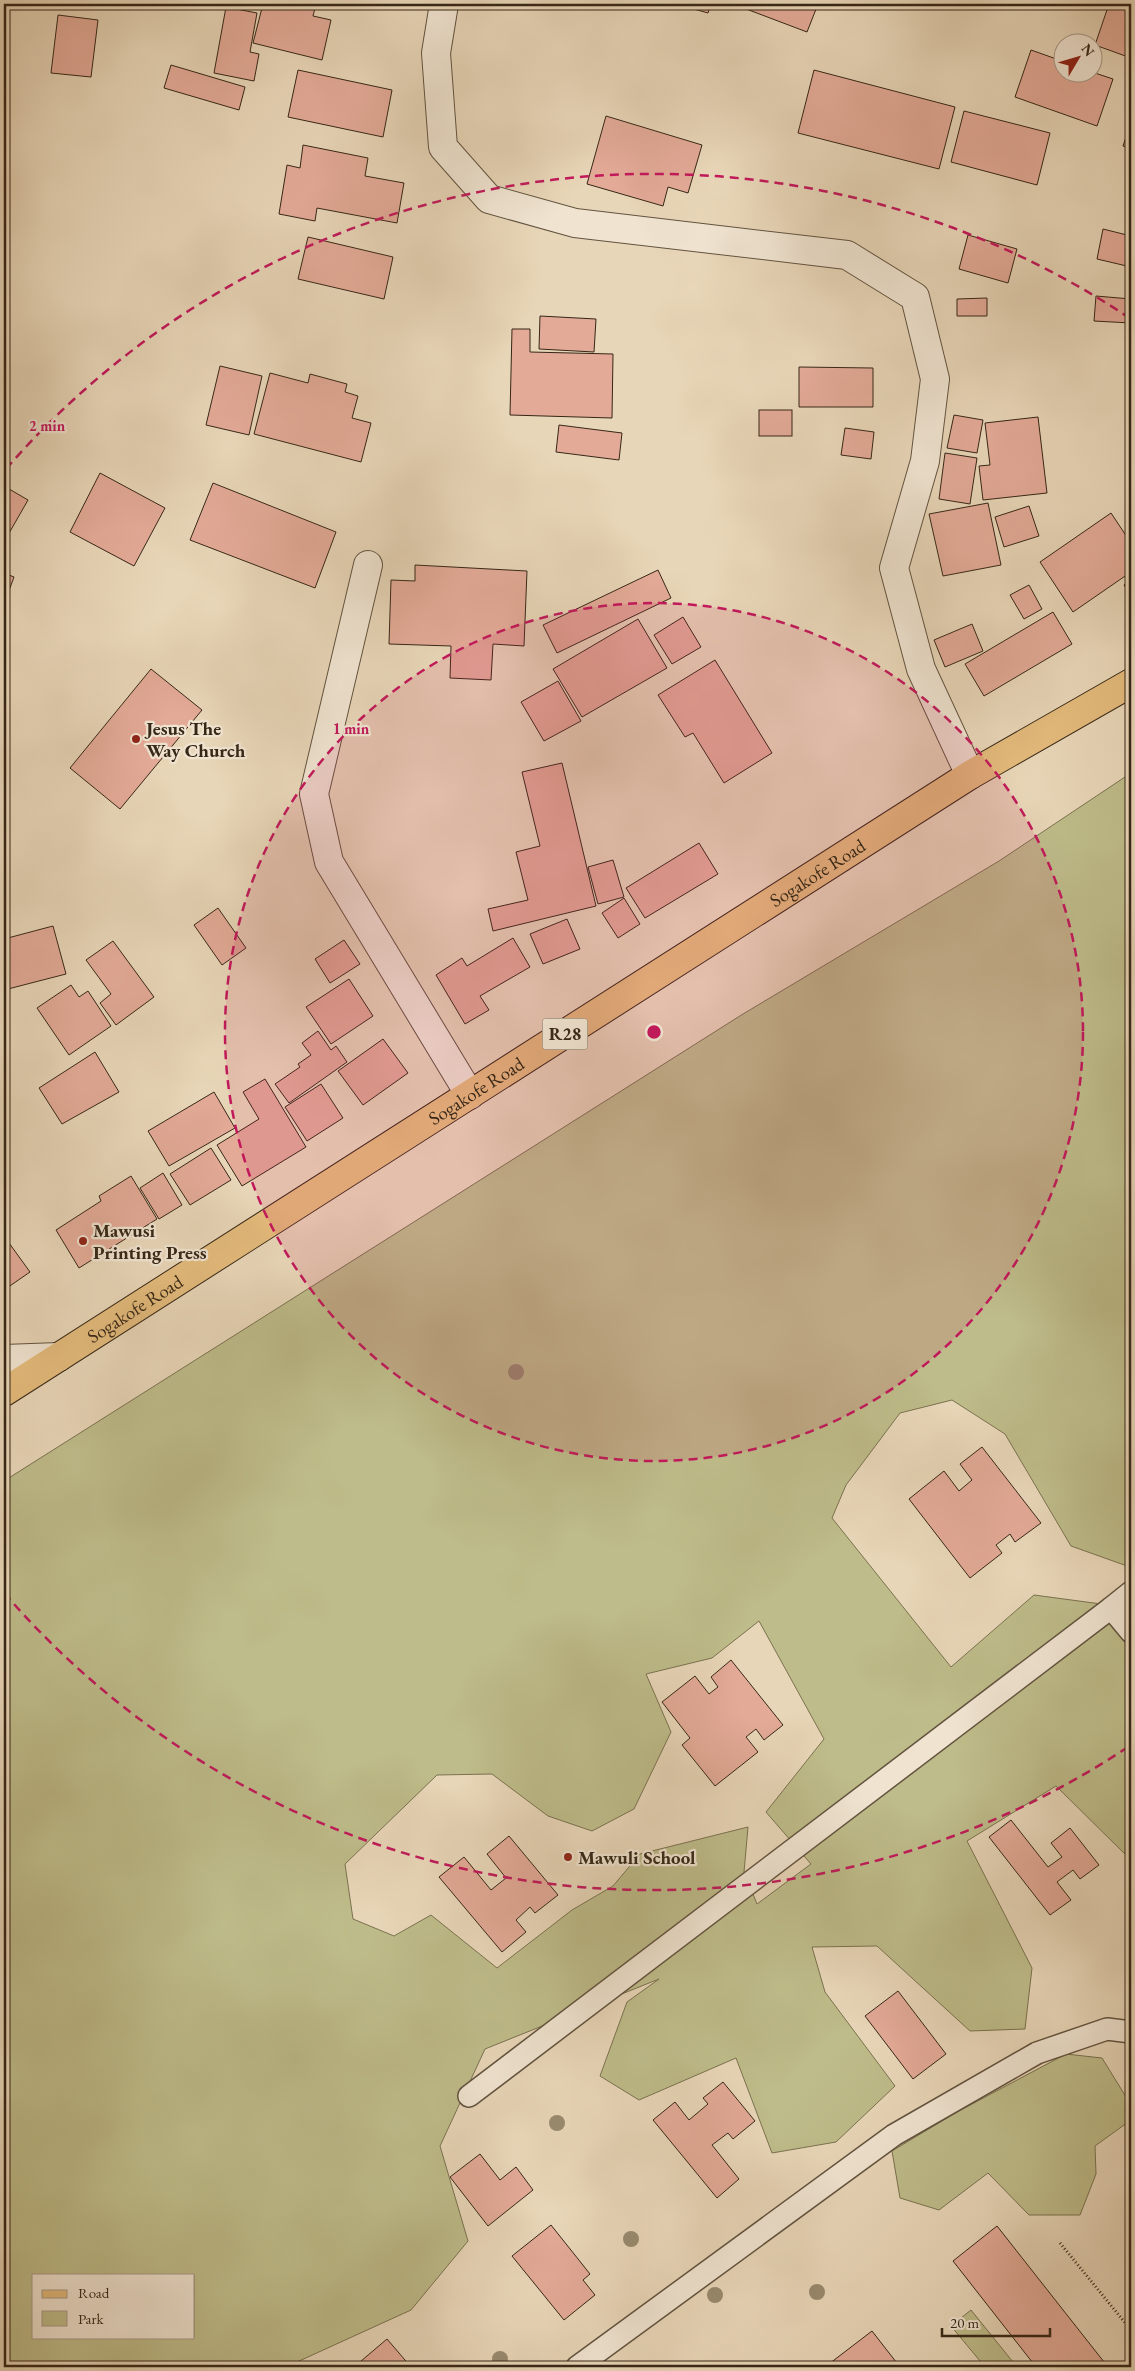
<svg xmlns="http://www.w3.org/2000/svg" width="1135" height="2371" viewBox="0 0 1135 2371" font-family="'EB Garamond',serif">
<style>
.green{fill:#bebc8a;stroke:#7a7250;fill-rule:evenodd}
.building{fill:#e3aa97;stroke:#362717}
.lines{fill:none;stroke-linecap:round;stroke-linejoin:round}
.lane-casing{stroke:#62533f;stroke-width:24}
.street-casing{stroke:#62533f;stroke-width:30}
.primary-casing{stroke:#362717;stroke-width:30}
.path{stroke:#362717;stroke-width:3;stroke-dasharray:1 2.5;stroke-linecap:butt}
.lane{stroke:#f0e4d1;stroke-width:21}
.street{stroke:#f0e4d1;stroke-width:28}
.primary{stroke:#e4bb7c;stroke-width:28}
.tree{fill:#998a6f}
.ring{fill:none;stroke:#c2185b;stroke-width:2.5;stroke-dasharray:9 6}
.poi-dot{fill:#8f2418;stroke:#f0e4d1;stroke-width:2}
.labels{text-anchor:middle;stroke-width:4.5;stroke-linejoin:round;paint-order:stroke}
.shield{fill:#f0e4d1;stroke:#6e604f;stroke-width:1}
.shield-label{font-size:18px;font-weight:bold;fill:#362717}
.poi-label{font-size:19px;font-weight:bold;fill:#362717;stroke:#f0e4d1;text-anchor:start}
.street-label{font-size:19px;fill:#362717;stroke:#f0e4d1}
.centre{fill:#c2185b;stroke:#f0e4d1;stroke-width:2.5}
.ring-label{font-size:15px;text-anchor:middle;font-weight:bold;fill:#c2185b;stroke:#f0e4d1;stroke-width:4.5;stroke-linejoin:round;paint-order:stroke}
</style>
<rect width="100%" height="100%" fill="#e8d6b8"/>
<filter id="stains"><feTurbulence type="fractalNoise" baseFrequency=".004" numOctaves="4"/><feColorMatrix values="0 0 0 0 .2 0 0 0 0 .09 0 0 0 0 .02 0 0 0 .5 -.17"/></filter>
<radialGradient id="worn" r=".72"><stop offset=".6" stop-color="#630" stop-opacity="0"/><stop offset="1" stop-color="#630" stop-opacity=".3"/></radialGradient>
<g class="green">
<path d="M1131 773V1565L1130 1567 1071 1546 1005 1434 952 1400 900 1413 846 1485 832 1518 951 1667 1034 1595 1131 1608V1860L1056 1786 967 1841 1032 1968 1025 2029 970 2031 877 1946 812 1947 825 1992 895 2086 836 2142 772 2153 736 2058 639 2100 600 2076 627 2002 659 1979 485 2049 440 2146 468 2241 411 2310 286 2367H4V1481L743 1014 999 861ZM759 1621 824 1739 766 1812 811 1864 757 1904 744 1872 748 1827 640 1854 613 1886 572 1910 497 1968 431 1915 394 1936 353 1919 345 1864 437 1775 492 1774 548 1816 592 1831 634 1809 671 1732 646 1674 712 1658ZM34 2275H194V2337H34Z"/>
<path d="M1066 2054 1102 2058 1131 2105V2120L1095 2146 1096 2174 1080 2215H1029L988 2173 939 2210 900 2198 892 2151 957 2112Z"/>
<path d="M971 2310 1017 2367H985L951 2326Z"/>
</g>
<g class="building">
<path d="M263 4H316L313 16 331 20 322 60 253 43Z"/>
<path d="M676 4H711L708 13Z"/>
<path d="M733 4H818L807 32Z"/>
<path d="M1109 4H1131V58L1095 45Z"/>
<path d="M226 7 257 13 250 52 259 54 254 81 214 73Z"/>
<path d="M58 15 98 20 91 77 51 73Z"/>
<path d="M1031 50 1062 61V72H1092L1113 79 1097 126 1015 97Z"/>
<path d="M171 65 245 87 239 110 164 88Z"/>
<path d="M298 70 392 90 383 137 288 117Z"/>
<path d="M814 70 955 107 939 169 798 133Z"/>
<path d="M964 111 1050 133 1037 185 951 162Z"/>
<path d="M606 116 702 145 688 193 668 187 663 206 587 184Z"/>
<path d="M1131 122V149L1123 146Z"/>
<path d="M303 145 368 158 365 176 404 183 397 223 317 208 315 221 279 214 287 165 300 168Z"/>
<path d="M1103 229 1131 236V267L1097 259Z"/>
<path d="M968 235 1017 249 1008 283 959 269Z"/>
<path d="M308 237 393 257 384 299 298 279Z"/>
<path d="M1096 296 1131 299V323L1094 321Z"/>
<path d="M987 298V316H957V299Z"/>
<path d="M540 316 596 319 594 352 539 349Z"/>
<path d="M512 329H530V352L613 354 612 418 510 415Z"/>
<path d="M220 366 262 376 249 435 206 425Z"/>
<path d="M799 367 873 368V407H799Z"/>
<path d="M270 373 308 383 310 374 347 384 345 392 358 396 352 418 371 423 361 462 254 434Z"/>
<rect x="759" y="410" width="33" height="26"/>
<path d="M954 415 983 420 977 453 947 448Z"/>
<path d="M1038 417 1047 493 983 500 979 466 990 465 985 423Z"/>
<path d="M559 425 622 433 619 460 556 452Z"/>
<path d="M845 428 874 432 871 459 841 455Z"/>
<path d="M945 453 977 458 970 504 939 499Z"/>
<path d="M100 473 165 508 134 566 70 532Z"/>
<path d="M213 483 336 532 315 588 190 540Z"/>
<path d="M4 486 28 500 4 542Z"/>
<path d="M988 503 1001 565 943 576 929 514Z"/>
<path d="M1029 506 1039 536 1004 547 995 517Z"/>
<path d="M1111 513 1131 543V572L1073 612 1040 562Z"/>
<path d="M415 565 527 571 524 646 493 644 491 680 450 678 451 646 389 644 391 580 415 581Z"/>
<path d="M658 570 671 598 557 653 543 625Z"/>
<path d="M4 573 14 577 4 604Z"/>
<path d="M1131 580V596L1124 585Z"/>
<path d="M1029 585 1042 609 1024 619 1010 595Z"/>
<path d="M1053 612 1072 644 984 696 965 664Z"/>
<path d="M683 617 701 647 672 664 654 635Z"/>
<path d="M638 619 667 668 582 717 553 669Z"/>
<path d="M972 624 983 651 945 667 934 640Z"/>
<path d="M715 660 772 753 724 783 693 733 685 737 658 695Z"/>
<path d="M151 669 202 710 120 809 70 768Z"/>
<path d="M558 681 581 721 544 741 521 702Z"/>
<path d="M562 763 596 906 493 931 488 909 528 900 516 852 540 846 522 772Z"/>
<path d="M699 843 718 874 645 918 626 888Z"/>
<path d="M613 860 624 897 598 904 588 867Z"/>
<path d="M624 898 640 924 618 938 602 913Z"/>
<path d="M218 908 246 948 222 965 194 925Z"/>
<path d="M567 919 580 949 543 964 530 934Z"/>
<path d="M53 926 66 974 4 990V939Z"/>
<path d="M513 938 530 967 480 996 489 1010 465 1024 436 975 462 958 467 966Z"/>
<path d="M344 940 360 964 330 983 315 959Z"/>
<path d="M113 941 154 997 116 1025 100 1003 111 994 86 960Z"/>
<path d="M349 979 373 1016 331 1044 306 1007Z"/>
<path d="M71 985 79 997 88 991 111 1026 69 1055 37 1008Z"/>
<path d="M318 1031 331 1050 336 1046 347 1062 289 1103 275 1084 300 1067 298 1064 311 1055 302 1043Z"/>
<path d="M383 1039 408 1073 363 1105 338 1071Z"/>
<path d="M95 1052 119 1092 62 1124 39 1088Z"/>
<path d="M265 1079 306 1147 242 1186 217 1145 259 1119 243 1092Z"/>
<path d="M321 1084 343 1118 307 1141 285 1107Z"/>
<path d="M214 1092 235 1128 169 1166 148 1131Z"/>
<path d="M211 1148 231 1180 190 1205 170 1174Z"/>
<path d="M163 1173 182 1205 159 1219 140 1188Z"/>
<path d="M131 1176 157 1219 79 1268 56 1230 101 1201 99 1196Z"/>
<path d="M4 1236 30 1272 4 1290Z"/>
<path d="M982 1447 1041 1523 1015 1542 1010 1534 996 1545 1002 1553 970 1578 909 1499 944 1471 959 1491 972 1480 960 1464Z"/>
<path d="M731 1660 783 1725 764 1740 756 1729 746 1737 758 1752 715 1786 682 1745 690 1738 662 1702 695 1676 709 1694 718 1687 711 1677Z"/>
<path d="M1011 1820 1048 1867 1062 1857 1051 1843 1070 1828 1099 1865 1080 1879 1073 1870 1057 1882 1071 1900 1050 1915 989 1837Z"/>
<path d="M509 1836 558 1895 535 1913 530 1907 516 1920 526 1932 502 1952 439 1877 464 1857 491 1890 506 1878 487 1854Z"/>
<path d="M898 1991 946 2054 913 2079 865 2016Z"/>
<path d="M723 2082 755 2121 733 2139 728 2133 712 2145 739 2179 717 2198 653 2120 675 2102 689 2120 708 2104 703 2098Z"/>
<path d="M480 2154 500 2180 516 2167 533 2190 488 2226 450 2177Z"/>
<path d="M551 2225 590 2274 583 2280 595 2295 564 2320 512 2256Z"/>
<path d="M997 2226 1108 2367H1036L953 2261Z"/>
<path d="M872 2331 900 2367H825Z"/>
<path d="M387 2339 411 2367H354Z"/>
</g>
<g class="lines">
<defs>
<g id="lane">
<path d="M1131 1592 1111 1608 1131 1632"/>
<path d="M469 2096 1111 1608"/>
<path d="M577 2367 894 2135 1037 2053 1107 2029 1131 2032"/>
</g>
<g id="street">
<path d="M444 4 436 53 443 147 489 199 575 223 847 255 915 297 935 379 925 461 894 568 921 669 970 775"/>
<path d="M368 565 314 794 329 862 470 1095"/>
<path d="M4 1359 59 1357"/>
</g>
<g id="primary">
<path id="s1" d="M4 1392 970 775 1131 683"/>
</g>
</defs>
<use href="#lane" class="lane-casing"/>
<use href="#street" class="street-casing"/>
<use href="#primary" class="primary-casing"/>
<path class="path" d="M1060 2243 1131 2330"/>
<use href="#lane" class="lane"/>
<use href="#street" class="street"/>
<use href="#primary" class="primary"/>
</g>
<g class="tree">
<circle cx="516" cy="1372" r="8"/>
<circle cx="557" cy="2123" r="8"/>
<circle cx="631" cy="2239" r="8"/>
<circle cx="817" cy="2292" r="8"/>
<circle cx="715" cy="2295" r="8"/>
<circle cx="500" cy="2359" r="8"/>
</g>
<circle cx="654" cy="1032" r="429" fill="#c2185b" fill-opacity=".12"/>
<g class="ring">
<circle cx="654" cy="1032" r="429"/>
<path d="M1128 1747A858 858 0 0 1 6 1595M6 469A858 858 0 0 1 1128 317"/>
</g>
<g class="poi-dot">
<circle cx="136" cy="739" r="5"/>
<circle cx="83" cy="1241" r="5"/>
<circle cx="568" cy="1857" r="5"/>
</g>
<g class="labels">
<rect class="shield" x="542.5" y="1018.5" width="45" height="31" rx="4"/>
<g class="shield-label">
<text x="565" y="1040">R28</text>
</g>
<g class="poi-label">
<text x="146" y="735">Jesus The<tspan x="146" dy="22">Way Church</tspan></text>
<text x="93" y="1237">Mawusi<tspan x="93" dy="22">Printing Press</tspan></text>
<text x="578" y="1864">Mawuli School</text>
</g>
<g class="street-label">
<text dy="7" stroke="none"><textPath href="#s1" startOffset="965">Sogakofe Road</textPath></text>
<text dy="7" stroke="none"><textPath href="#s1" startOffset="560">Sogakofe Road</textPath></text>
<text dy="7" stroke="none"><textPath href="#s1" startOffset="155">Sogakofe Road</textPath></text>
</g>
</g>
<circle cx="654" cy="1032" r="8" class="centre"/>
<g class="ring-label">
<text x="47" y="431">2 min</text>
<text x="351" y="734">1 min</text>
</g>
<rect width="1135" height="2371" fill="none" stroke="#e8d6b8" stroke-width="20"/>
<rect x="5" y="5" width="1125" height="2361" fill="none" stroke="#362717" stroke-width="2.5"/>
<rect x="10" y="10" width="1115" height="2351" fill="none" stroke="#362717"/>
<rect x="32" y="2274" width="162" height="65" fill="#f0e4d1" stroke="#a69887"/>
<rect x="42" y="2290" width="25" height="8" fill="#e4bb7c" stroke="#a69887"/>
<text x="78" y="2298" font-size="15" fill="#362717">Road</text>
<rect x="42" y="2311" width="25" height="15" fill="#bebc8a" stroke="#a69887"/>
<text x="78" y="2324" font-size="15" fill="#362717">Park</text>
<g transform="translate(1078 58) rotate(52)"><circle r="24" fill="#f0e4d1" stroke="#a69887"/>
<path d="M0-4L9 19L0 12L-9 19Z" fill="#8f2418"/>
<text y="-8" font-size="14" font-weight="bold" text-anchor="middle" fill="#362717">N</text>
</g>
<path d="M942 2328v8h108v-8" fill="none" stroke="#362717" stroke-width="2.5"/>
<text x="950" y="2328" font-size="15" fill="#362717" stroke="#f0e4d1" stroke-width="4" paint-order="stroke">20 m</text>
<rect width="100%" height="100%" filter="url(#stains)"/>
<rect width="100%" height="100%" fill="url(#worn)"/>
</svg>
